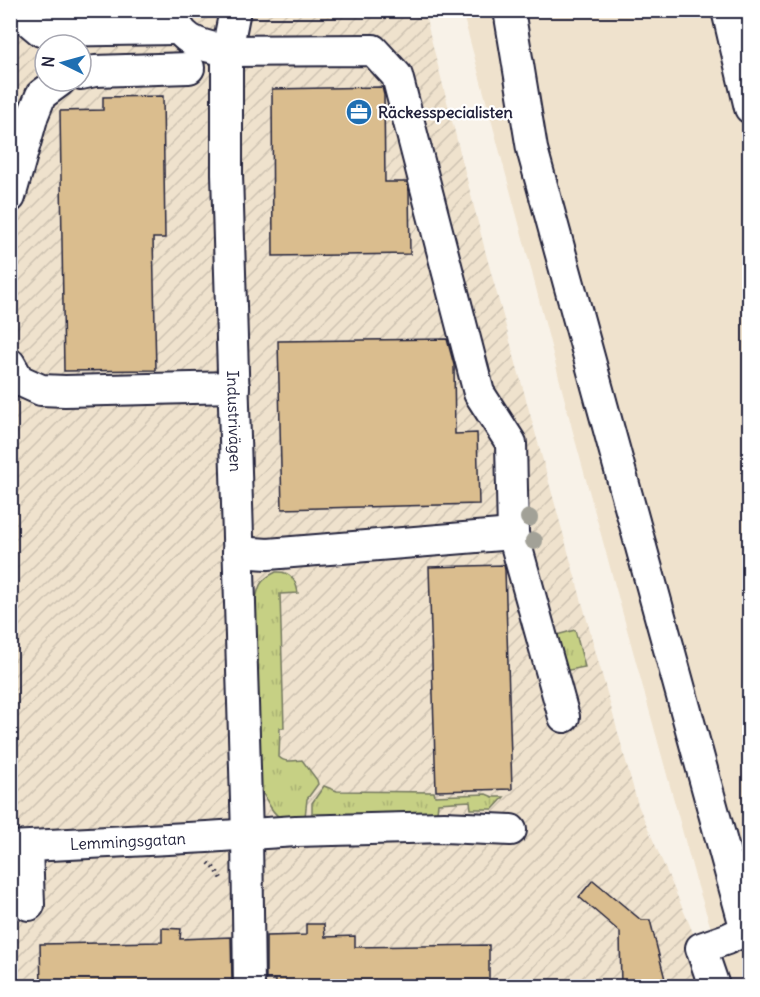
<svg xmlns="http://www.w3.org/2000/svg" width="760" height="997" viewBox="0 0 760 997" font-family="Delius,sans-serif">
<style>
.built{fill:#efe2cd}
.industrial{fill:url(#industrial-furrows);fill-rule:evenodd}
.grass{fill:url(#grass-tufts);stroke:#747960;stroke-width:1.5}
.building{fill:#dabd8e;stroke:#22223b;stroke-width:1.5}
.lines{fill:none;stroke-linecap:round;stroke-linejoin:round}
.minor-casing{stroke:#22223b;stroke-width:34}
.path{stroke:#22223b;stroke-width:4;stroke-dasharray:1.5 4.5;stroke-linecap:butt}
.minor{stroke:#fff;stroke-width:30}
.rail{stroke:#22223b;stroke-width:4.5;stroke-dasharray:9 4.5;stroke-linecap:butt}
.tree{fill:#a2a197}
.labels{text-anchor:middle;stroke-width:4.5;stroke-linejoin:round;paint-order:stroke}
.poi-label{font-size:16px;font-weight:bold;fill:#22223b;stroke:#fff;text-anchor:start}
.street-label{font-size:16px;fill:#22223b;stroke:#fff}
</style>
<defs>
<pattern id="industrial-furrows" width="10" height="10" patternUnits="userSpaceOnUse" patternTransform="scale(1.5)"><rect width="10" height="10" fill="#efe2cd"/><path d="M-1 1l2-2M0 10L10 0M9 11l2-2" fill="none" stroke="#cdc2b1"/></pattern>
<pattern id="grass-tufts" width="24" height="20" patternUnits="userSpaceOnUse" patternTransform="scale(1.5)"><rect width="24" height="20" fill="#c6d084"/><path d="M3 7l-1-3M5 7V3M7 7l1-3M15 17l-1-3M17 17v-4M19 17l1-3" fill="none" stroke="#aab273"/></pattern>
</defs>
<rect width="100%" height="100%" fill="#f8f2e8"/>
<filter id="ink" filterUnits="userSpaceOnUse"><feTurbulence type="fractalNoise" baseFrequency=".0167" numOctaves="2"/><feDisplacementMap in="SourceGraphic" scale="12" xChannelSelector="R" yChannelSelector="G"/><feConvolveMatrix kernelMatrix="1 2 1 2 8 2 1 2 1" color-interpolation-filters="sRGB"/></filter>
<g filter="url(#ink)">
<path class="built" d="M462 11H749V986H729L695 877 574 436 528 257Z"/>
<path class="industrial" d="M10 11H424L487 258 638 805 716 986H11ZM45 45H81V81H45Z"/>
<g class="grass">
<path d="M276 572C290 571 296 579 298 593L280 594 284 728H280L279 757C285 763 294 761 302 760L317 780 318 784 307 799 305 817C298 817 287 820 280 817 271 813 265 796 260 788L255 605C258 587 259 580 276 572Z"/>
<path d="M575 630 585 667 564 671 553 636Z"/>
<path d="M324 786 337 791 434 792 435 796 486 794 493 797H504L493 809H471L470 801 438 803 437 812 312 817V803Z"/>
</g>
<g class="building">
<path d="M382 87 384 95 385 182H407L409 191 410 254 273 256 272 89Z"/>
<path d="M163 96 165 238H153L156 370 64 371 60 111 103 110V97Z"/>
<path d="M447 339 454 365 455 434 477 433 479 504 282 509 278 341Z"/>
<path d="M504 565 505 570 512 789 436 791 429 567Z"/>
<path d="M593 880 641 920H650L667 987H621L620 932 579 897Z"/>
<path d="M306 924H324L325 937 355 936V947L489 945V987H275V980H266V936L306 935Z"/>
<path d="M162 928 181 929 180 939 231 937 232 981 182 983V987L41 986 40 944 162 942Z"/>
</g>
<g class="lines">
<defs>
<g id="minor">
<path d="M27 10 29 21 41 31 177 29"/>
<path d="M172 10C178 42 200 45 227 51L373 50 397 76 479 393 511 443 513 534 564 717"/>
<path id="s1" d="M235 10 227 51V174L247 834 249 986"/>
<path d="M509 10 532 149 746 930 727 939 701 948 714 986"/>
<path d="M727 10 750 108"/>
<path d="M81 74 95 71 189 68"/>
<path d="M10 197 33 115 41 95 60 81"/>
<path d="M10 364 19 380 41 390 65 391 234 387"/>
<path d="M238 552 268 554 513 534"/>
<path id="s2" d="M10 847 207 837 296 831 444 827 511 830"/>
<path d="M27 847 29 905"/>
</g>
</defs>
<use href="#minor" class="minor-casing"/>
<path class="path" d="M209 863 216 870 221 878"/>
<use href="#minor" class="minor"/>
<path class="rail" d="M746 10 750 23"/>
</g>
<g class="tree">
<circle cx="529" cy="518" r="9"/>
<circle cx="534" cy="541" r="9"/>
</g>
</g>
<defs>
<symbol id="office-disc" viewBox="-11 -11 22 22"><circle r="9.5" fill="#1f6fb2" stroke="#fff"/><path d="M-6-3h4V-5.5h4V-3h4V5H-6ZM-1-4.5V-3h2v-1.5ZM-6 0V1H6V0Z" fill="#fff"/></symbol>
</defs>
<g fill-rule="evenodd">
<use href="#office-disc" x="344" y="97" width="30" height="30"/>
</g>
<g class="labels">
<g class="poi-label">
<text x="378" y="118">Räckesspecialisten</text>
</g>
<g class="street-label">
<text dy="6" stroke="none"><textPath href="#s1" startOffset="412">Industrivägen</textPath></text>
<text dy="6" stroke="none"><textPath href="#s2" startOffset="118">Lemmingsgatan</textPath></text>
</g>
</g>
<rect width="760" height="997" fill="none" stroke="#fff" stroke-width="36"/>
<rect x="18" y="18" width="724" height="961" fill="none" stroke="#22223b" stroke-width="2" filter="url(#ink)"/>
<g transform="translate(63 63) rotate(275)"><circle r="28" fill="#ffffff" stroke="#a7a7b1" stroke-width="1.5"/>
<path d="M0-4.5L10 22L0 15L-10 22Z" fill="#1f6fb2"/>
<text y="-9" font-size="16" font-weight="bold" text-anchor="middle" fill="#22223b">N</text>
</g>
</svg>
